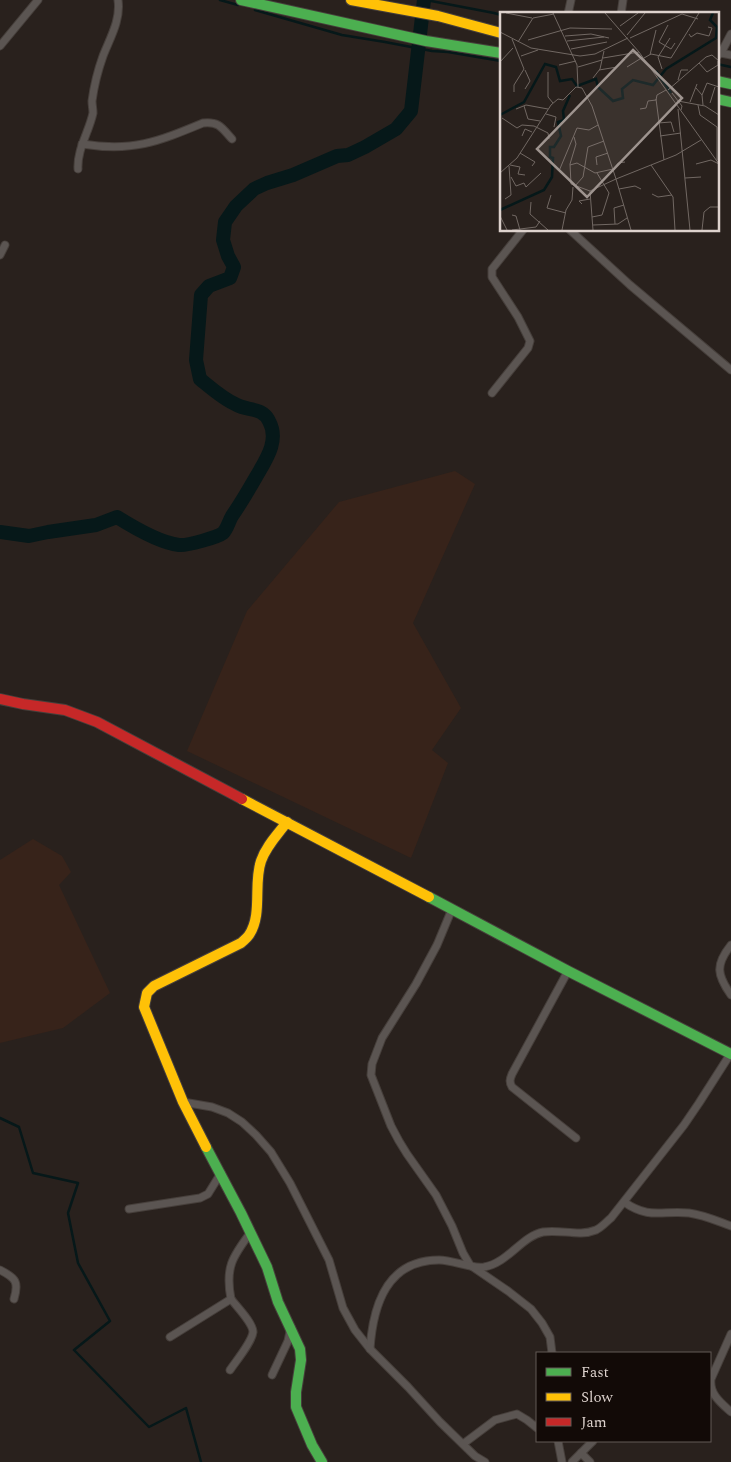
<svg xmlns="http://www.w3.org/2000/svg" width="731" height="1462" viewBox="0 0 731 1462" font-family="Spectral,serif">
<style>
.built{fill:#37231a}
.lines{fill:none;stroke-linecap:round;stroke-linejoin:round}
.stream{stroke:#061819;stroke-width:2.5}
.river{stroke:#061819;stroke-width:14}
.street-casing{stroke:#463f3b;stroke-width:9}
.fast-casing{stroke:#463f3b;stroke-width:12}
.slow-casing{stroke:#463f3b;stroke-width:12}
.jam-casing{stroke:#463f3b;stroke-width:12}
.street{stroke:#5b5552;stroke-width:7}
.fast{stroke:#4caf50;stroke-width:10}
.slow{stroke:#ffc107;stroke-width:10}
.jam{stroke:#c62828;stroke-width:10}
.inset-river{fill:none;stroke:#061819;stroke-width:2.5}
.inset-road{fill:none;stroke:#716863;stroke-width:1}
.view{fill:#9e948f;fill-opacity:0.15;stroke:#9e948f;stroke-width:2.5}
.inset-edge{fill:none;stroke:#ddd2cd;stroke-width:2.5}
</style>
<rect width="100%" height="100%" fill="#29211d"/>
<g class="built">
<path d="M455 471 475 484 413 623 461 708 432 750 448 763 411 858 187 751 247 611 339 502Z"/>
<path d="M33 839 62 856 71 872 59 885 110 993 63 1028 0 1043V860Z"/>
</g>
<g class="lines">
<g class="stream">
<path d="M220 0 238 5"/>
<path d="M426 0 494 13 501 15"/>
<path d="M255 10 342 35 385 42 432 51 448 52 501 61"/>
<path d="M717 64 731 67"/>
<path d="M0 1118 19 1127 33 1173 78 1183 68 1213 78 1263 110 1321 74 1350 149 1427 186 1408 201 1462"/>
</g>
<path class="river" d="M0 532 29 536 48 532 96 525 117 517C133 527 161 543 179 545 187 546 218 537 223 533 227 529 229 521 232 516 241 503 248 491 256 477 265 461 280 441 269 421 262 407 248 411 237 405 223 399 211 388 200 379L196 360 201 295 209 286 230 278 234 267 228 256 223 240 225 222 236 206 254 189 267 183 293 175 337 156 348 155 365 147 396 129 411 111 424 0"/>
<defs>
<g id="street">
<path d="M568 14 571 0"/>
<path d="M621 14 623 0"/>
<path d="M0 46 38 0"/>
<path d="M721 53 731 55"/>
<path d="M717 56 721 53 731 34"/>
<path d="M82 144C133 152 157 142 203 123 219 121 222 128 232 139"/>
<path d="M78 169C77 149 89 132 93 113 93 109 92 105 92 101 94 86 98 70 103 56 110 38 121 20 118 0"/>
<path d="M570 230 630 285 731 370"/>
<path d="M0 255 5 245"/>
<path d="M492 393 528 348 530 341 518 317 492 277V269L523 230"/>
<path d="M452 909 437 945 416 984 382 1038 372 1064 371 1075 391 1126 399 1141 407 1154 436 1195 452 1226 463 1253 470 1265 508 1291 531 1309 542 1323 550 1337 552 1353"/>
<path d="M731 945C715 965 717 975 731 995"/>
<path d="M568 971 512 1074C510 1079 509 1082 512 1087L576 1138"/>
<path d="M183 1102 212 1107 228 1113 242 1122 256 1135 271 1152 290 1183 329 1260 343 1308 355 1330 370 1349 408 1387 440 1422 475 1456 485 1462"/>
<path d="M624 1202C650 1220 662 1210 689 1213 704 1215 717 1221 731 1226"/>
<path d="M129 1209 200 1198 208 1194 221 1173"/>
<path d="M0 1270C16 1278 19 1282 14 1299"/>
<path d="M731 1334 711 1379C709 1394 721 1403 731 1412"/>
<path d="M170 1337 231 1299C225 1268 232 1257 251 1232"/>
<path d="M370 1349C373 1305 387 1260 439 1260 454 1260 470 1269 484 1267 508 1263 522 1236 543 1232 561 1229 579 1237 596 1230 602 1227 606 1222 611 1218L684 1125 699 1103 731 1053"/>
<path d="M230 1370C236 1361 252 1342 253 1332 253 1323 237 1307 231 1299"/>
<path d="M272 1375 288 1341 291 1327"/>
<path d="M558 1441 562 1462"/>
<path d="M463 1444 495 1420 517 1414 527 1420 537 1428"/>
<path d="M581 1453 590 1462"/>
<path d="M572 1462 593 1441"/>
</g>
<g id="fast">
<path d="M241 0 426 41 501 53"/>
<path d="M717 81 731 84"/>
<path d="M717 99 731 102"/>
<path d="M429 897 568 971 731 1054"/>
<path d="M206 1147 241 1213 267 1267 278 1302 300 1349 301 1360 296 1392V1407L312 1445 322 1462"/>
</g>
<g id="slow">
<path d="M351 0 438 16 501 33"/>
<path d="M242 799 429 897"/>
<path d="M206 1147 183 1102 144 1007 147 993 154 986 241 943C244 940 247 938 249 935 263 914 253 884 261 861 266 846 278 834 287 822"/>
</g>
<path id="jam" d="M0 699 23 704 65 710 97 722 242 799"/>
</defs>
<use href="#street" class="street-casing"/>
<use href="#fast" class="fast-casing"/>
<use href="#slow" class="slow-casing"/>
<use href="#jam" class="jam-casing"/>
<use href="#street" class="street"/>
<use href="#fast" class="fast"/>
<use href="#slow" class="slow"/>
<use href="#jam" class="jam"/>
</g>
<g transform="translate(500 12)">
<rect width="219" height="219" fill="#29211d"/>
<path class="inset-river" d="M156 59 171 81M0 103 24 90 45 52 56 55 60 69 72 67 77 74 96 67 98 75 113 89 123 86 122 77 133 68 153 73 166 57 216 26 217 15 210 8 213 1M0 198 44 178 52 165 53 146 50 145V135H54L61 124 58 110 64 108 63 99 70 83"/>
<path class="inset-road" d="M6 1 32 6M53 1 77 53 78 75M105 1 139 40 219 152M168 13 159 30 171 37 175 31M120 14 138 1M0 20 31 36 80 44 95 42 128 26M189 22 191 25 197 21 209 24 212 16 208 15M127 23 145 1M65 24 91 22 109 26M130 26 182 2 198 7M12 27 24 57 14 73V80M28 28 70 16 112 17M67 29 104 25M18 30 33 6 54 2M71 37 107 30M150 43 156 18M21 44 38 38M103 46 139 40M144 46 151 42 171 46 199 1M0 50 13 36M199 51 207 60 218 53V49M59 53 76 49M78 55 102 48M127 55 143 45M162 57 158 45 170 26M25 58 30 69 25 77M99 58 117 55M48 60V85L53 91M93 66 100 57 104 39M178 68 181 58H188M196 76 202 83 203 93M168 78 206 45 212 43 219 49M172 81 182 94 181 98M202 83 207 71 219 75M156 87 164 148M178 89 205 94 219 103M190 90 197 72M210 91 215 75M198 93 200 103 217 115V148M24 94 28 107 40 109M16 97 26 93 48 97M140 97 146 96 148 89 156 88 157 83 166 78M178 97 190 218M46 102 56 105 54 115M2 106 17 116 22 113 34 114 48 121 49 127M158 111 171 110 174 120M22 124 25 117 32 120M160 124 181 121M74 125 76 132 70 152 71 172 90 179M20 141 35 150 32 154M196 152 211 148 219 152M10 153 20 155 18 162 25 163M70 153 77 151 95 161 113 157 118 151 125 150M97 153 96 145 108 141M151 153 173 185 175 218M59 159 77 116 89 118 98 113M0 161 17 146 51 93 58 87 63 88 76 75 82 76 92 94 116 167 176 143 201 128M11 165 16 174 24 171 26 175 41 161M185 166 201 165M75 174 83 165 88 135 104 129M119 177 135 174 141 177M152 182 158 185 172 183M51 183 47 196 66 201M5 187 11 183 9 154M31 190 30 202 48 218M82 192 79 189 90 187M12 203 16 204 20 218M0 204 7 218M92 205 102 203 109 181 97 161M115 212 114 196 124 193M93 213 118 212 127 206M12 218 36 215 40 209M62 218 66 198 72 188 73 175M93 218 90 179 116 167 131 218M202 218 204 200 210 195H219"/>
<path class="view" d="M133 38 182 86 87 185 37 137Z"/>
<rect width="219" height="219" class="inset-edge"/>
</g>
<rect x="536" y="1352" width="175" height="90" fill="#120a07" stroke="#635a56"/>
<rect x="546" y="1368" width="25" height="8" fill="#4caf50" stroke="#635a56"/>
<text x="581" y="1377" font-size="15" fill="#ddd2cd">Fast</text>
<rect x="546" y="1393" width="25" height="8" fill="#ffc107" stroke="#635a56"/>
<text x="581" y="1402" font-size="15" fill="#ddd2cd">Slow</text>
<rect x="546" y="1418" width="25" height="8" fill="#c62828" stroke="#635a56"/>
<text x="581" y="1427" font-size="15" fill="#ddd2cd">Jam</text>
</svg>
